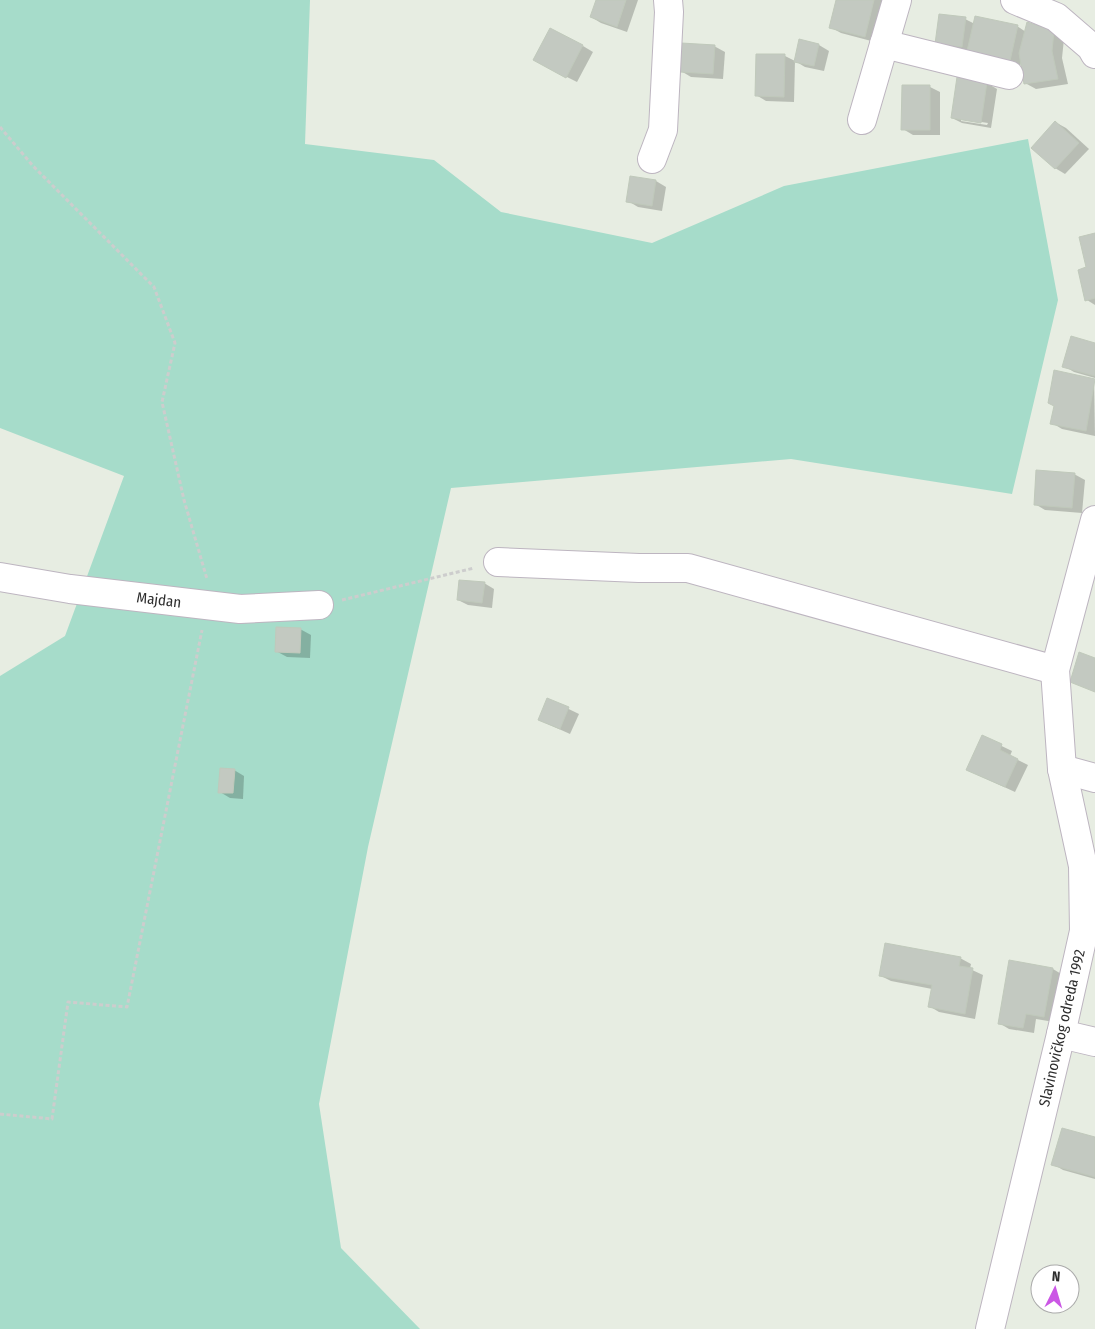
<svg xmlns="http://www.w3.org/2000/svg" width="1095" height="1329" viewBox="0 0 1095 1329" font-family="'Fira Sans Condensed',sans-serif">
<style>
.green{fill:#a6dcca}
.shadow{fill:#0003;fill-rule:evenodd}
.building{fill:#c3c9c1;stroke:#c0c9bb}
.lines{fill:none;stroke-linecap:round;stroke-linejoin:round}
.minor-casing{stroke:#bdb5c0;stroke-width:30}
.path{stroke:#cdcdcd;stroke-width:3;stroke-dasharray:4 2.5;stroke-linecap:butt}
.minor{stroke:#fff;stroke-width:28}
.labels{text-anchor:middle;stroke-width:4.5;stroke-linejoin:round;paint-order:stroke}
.street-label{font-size:15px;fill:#2e2e2e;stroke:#fff}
</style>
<rect width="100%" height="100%" fill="#e7ede2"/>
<path class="green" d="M0 0H310L305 144 434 160 501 212 652 243 784 186 1028 139 1058 300 1012 494 791 459 451 488 368 847 319 1104 341 1248 420 1329H0V676L65 636 124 476 0 428Z"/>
<g class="shadow">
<path d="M597 0H638L627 32 601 23 591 17Z"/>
<path d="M837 0H886L875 42 841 33 830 27Z"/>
<path d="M965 19 975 24 1017 26 1026 32 1053 33 1064 39 1062 58 1068 84 1036 89 1025 83 1022 59 1020 66 979 56 936 43Z"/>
<path d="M819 45 829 51 824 71 805 67 795 61Z"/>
<path d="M583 46 593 52 577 82 545 66Z"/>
<path d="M714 46 725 52 723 79 691 77 681 71Z"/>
<path d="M785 56 795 61 794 102 766 101 756 95Z"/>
<path d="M987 83 997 89 991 128 962 123 952 118ZM961 119 988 123 987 125 961 121Z"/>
<path d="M930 87 940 92V135H913L903 129Z"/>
<path d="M1055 122 1066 128 1089 149 1065 174 1055 168Z"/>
<path d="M656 181 666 187 662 211 638 207 628 201Z"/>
<path d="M1095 235V305L1087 300 1088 268Z"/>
<path d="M1095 344V378L1074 372 1064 366Z"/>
<path d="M1094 379 1095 436 1062 429 1052 423Z"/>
<path d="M1074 474 1085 480 1082 513 1045 510 1035 504Z"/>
<path d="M484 583 494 589 492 608 468 605 458 600Z"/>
<path d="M300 629 311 635 310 658 287 657 276 651Z"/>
<path d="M548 699 579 714 570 734 539 720Z"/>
<path d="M983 737 1012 751 1010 756 1028 765 1015 792 978 775Z"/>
<path d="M234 770 244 776 243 799 230 798 220 792Z"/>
<path d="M960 958 971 964 970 969 983 975 975 1019 939 1012 929 1006 932 989 891 981 881 976Z"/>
<path d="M1053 969 1063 975 1054 1022 1036 1019 1034 1033 1009 1029 999 1023Z"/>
<path d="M1095 1139V1179L1063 1170 1053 1164Z"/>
</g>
<g class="building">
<path d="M596 0H626L617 27 590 17Z"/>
<path d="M836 0H874L865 37 829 28Z"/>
<path d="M939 14 966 17 962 47 935 44Z"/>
<path d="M975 16 1018 25 1010 61 967 51Z"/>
<path d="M1027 22 1054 31 1052 51 1058 79 1024 84 1019 53Z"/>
<path d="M550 28 583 45 566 78 533 60Z"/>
<path d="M799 39 819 44 814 66 794 62Z"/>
<path d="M681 43 715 45 713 74 680 72Z"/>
<path d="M756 54H785L784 97 755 96Z"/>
<path d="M957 77 987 82 981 123 951 118Z"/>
<path d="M902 85H930V130H901Z"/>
<path d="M1055 121 1079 143 1055 169 1031 148Z"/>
<path d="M630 176 656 180 652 206 626 202Z"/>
<path d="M1095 233V298L1085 301 1078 270 1086 267 1079 237Z"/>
<path d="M1071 336 1095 343V376L1062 367Z"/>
<path d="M1054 370 1095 379 1086 431 1050 424 1054 406 1048 403Z"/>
<path d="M1036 470 1075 473 1072 508 1034 505Z"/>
<path d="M459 580 485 582 482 603 457 600Z"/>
<path d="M276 627 301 628 300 653 275 652Z"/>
<path d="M1079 652 1095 658V692L1070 682Z"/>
<path d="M547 698 569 707 560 729 538 720Z"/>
<path d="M982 735 1002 744 1000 750 1018 759 1005 787 966 770Z"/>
<path d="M220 768 235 769 233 793H218Z"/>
<path d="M885 943 961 957 959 966 973 968 965 1014 928 1007 932 985 879 976Z"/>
<path d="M1009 960 1053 968 1044 1017 1026 1014 1023 1028 998 1024Z"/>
<path d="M1062 1128 1095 1137V1177L1051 1165Z"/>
</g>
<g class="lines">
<defs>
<g id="minor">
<path d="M1015 0 1056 17 1091 47 1095 54"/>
<path d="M884 44 1009 75"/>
<path d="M862 120 897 0"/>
<path d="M652 159 663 130 669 12 668 0"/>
<path d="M498 562 639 568H688L1055 670"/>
<path d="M0 577 70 589 240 609 319 605"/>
<path d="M1062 769 1095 778"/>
<path d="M1061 1034 1095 1042"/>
<path d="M990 1329 1061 1034 1084 931 1083 866 1062 769 1055 670 1095 520"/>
</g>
</defs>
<use href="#minor" class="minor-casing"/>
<g class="path">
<path d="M0 127 33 166 154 287 175 343 162 402 184 500 207 579"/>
<path d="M342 600 474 568"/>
<path d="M0 1114 52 1119 68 1002 127 1007 202 630"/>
</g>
<use href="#minor" class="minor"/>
</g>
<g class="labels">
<g class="street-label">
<text transform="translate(159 600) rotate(7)" y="5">Majdan</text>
<text transform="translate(1062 1028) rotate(-77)" y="5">Slavinovičkog odreda 1992</text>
</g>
</g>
<g transform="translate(1055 1289) rotate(5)"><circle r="24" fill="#ffffff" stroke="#ababab"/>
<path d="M0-4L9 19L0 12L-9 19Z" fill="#cb57e5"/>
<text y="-8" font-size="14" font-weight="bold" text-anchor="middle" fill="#2e2e2e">N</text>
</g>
</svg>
